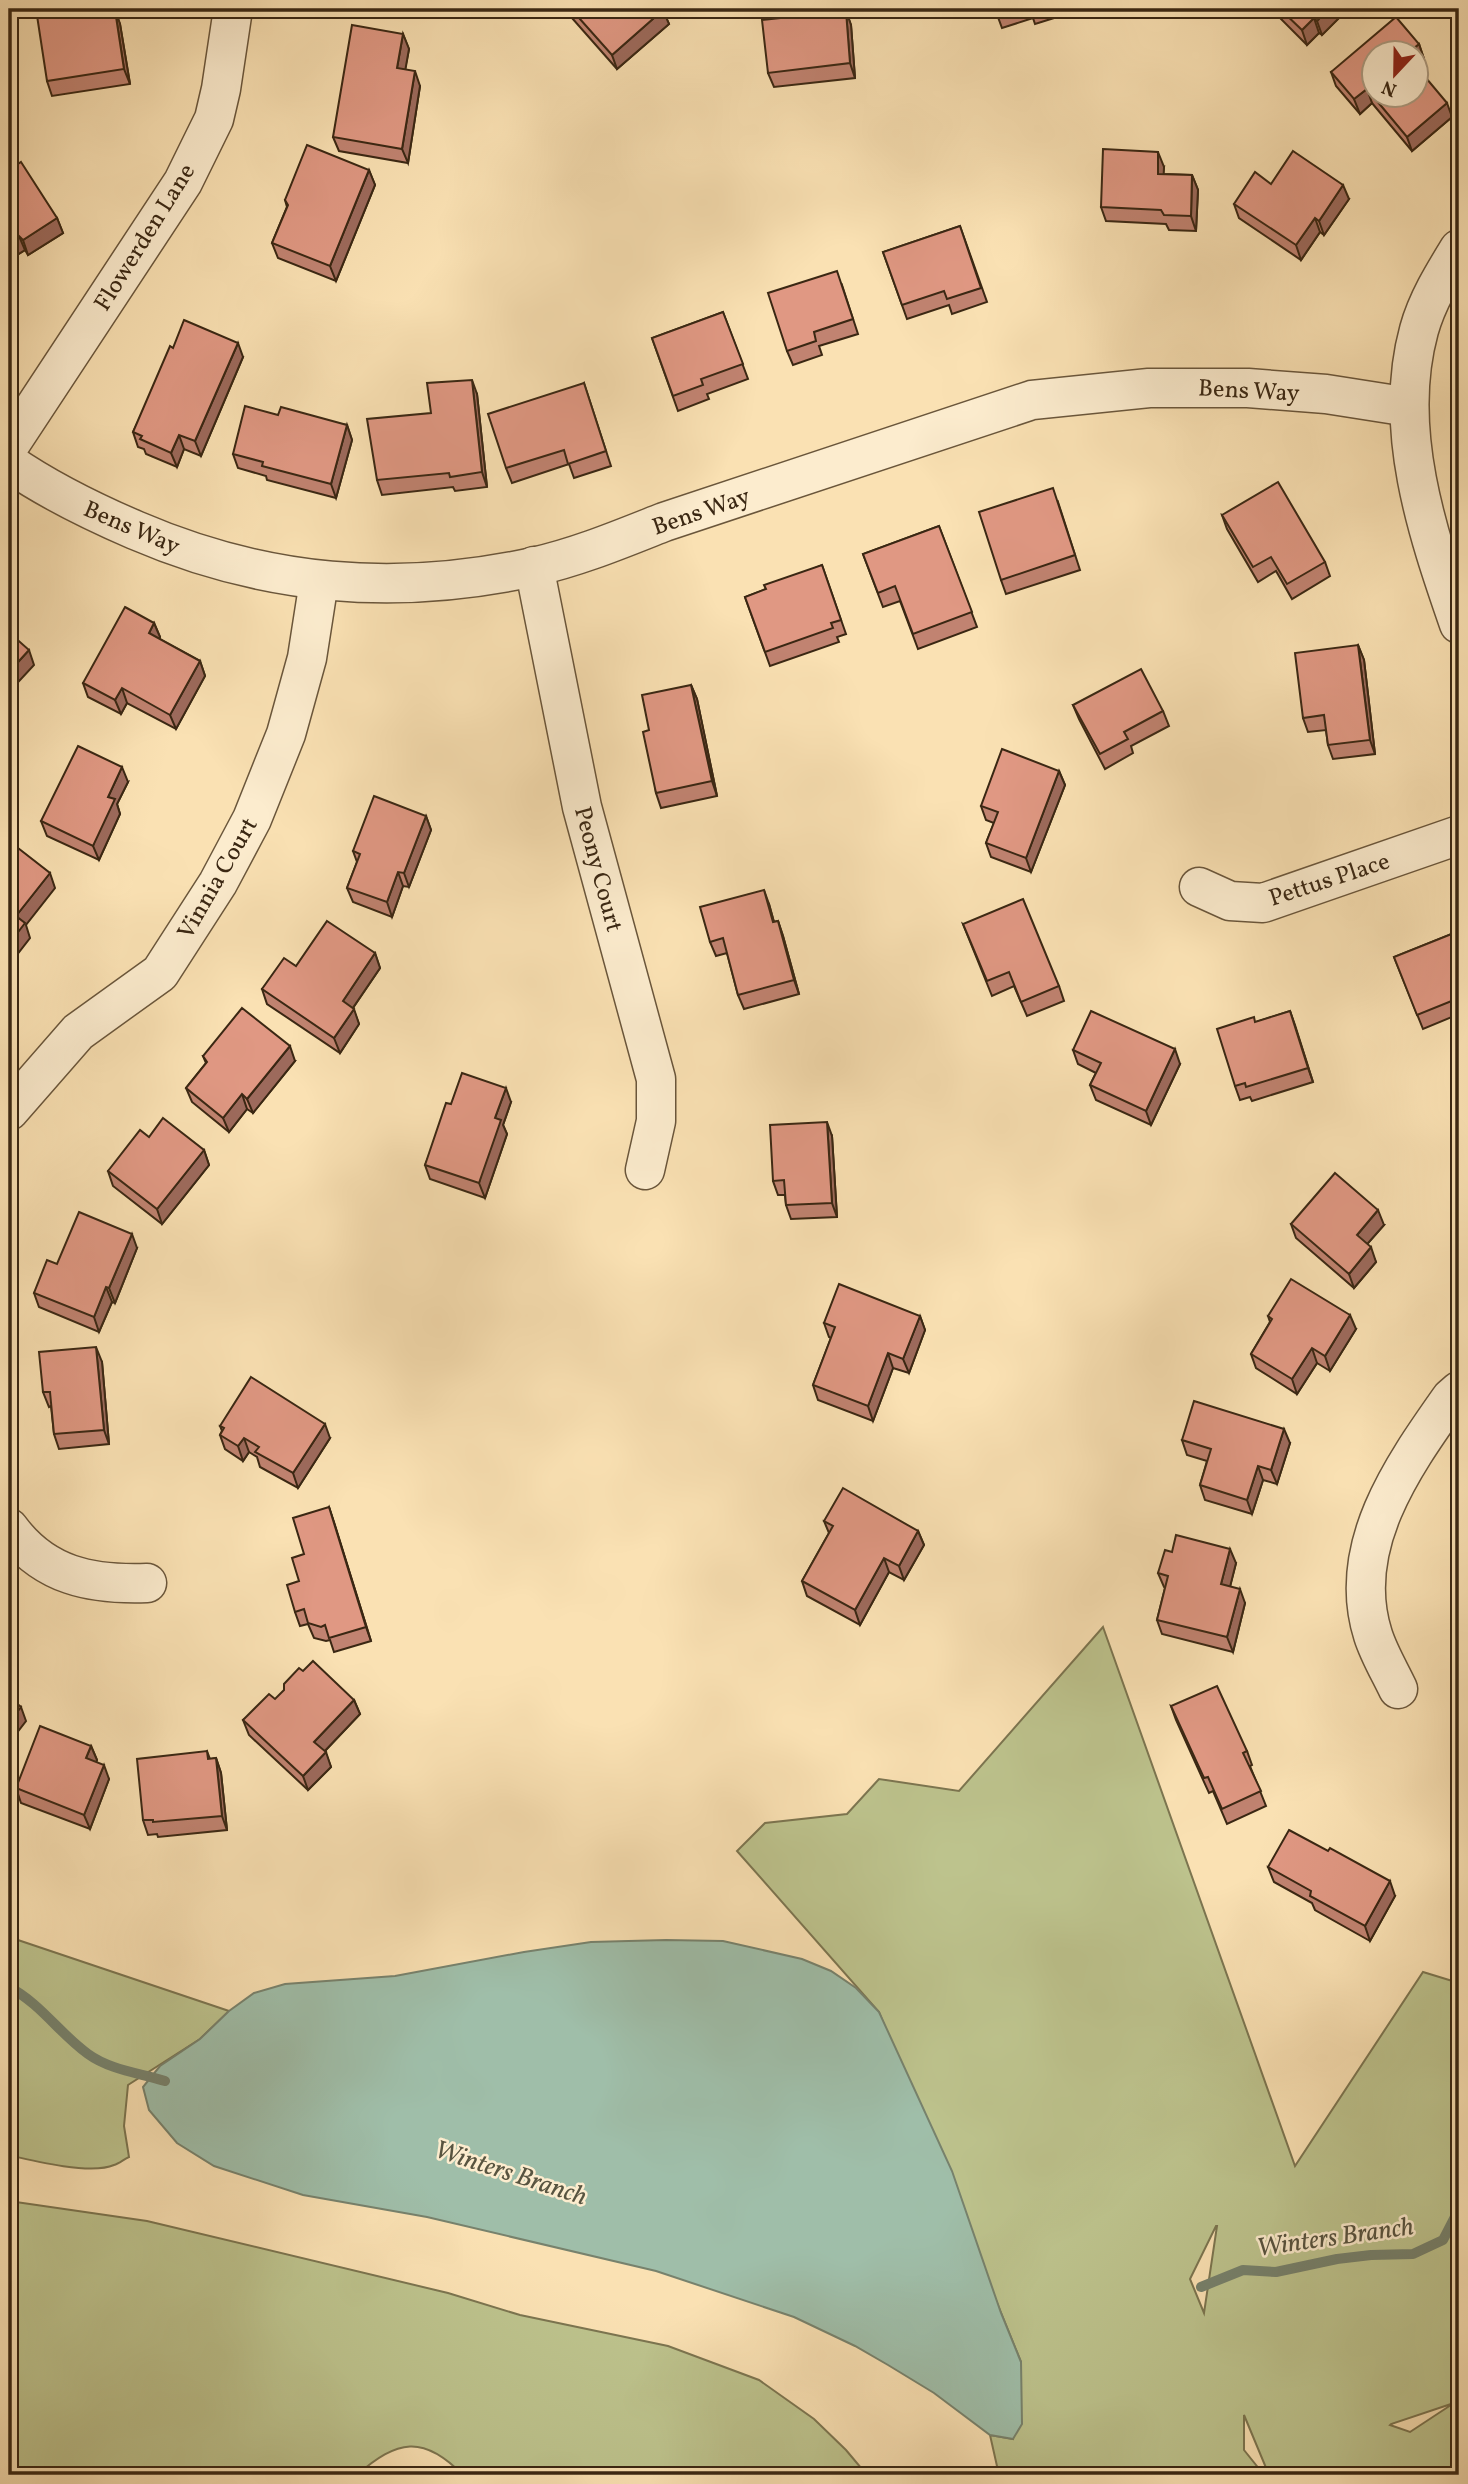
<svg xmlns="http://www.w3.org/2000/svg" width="1468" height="2484" viewBox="0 0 1468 2484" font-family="Vollkorn,serif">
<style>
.green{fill:#bdc38d;stroke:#7c7550;stroke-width:2;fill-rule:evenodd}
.water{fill:#9fbea9;stroke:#77826d;stroke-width:2}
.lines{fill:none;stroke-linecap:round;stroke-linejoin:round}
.stream{stroke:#77826d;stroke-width:10}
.minor-casing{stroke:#6a563b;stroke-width:41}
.minor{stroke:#fcecce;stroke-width:38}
.wall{fill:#c18371;stroke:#3a2713;stroke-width:2}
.shaded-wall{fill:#9d6a5c;stroke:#3a2713;stroke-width:2}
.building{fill:#e09883;stroke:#3a2713;stroke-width:2}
.labels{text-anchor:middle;stroke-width:5;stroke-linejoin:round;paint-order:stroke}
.street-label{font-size:24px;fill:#3a2713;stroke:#fcecce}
.water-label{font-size:26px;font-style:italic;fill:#585440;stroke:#fcecce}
</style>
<rect width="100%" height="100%" fill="#fae1b3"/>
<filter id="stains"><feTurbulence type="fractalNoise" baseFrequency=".00286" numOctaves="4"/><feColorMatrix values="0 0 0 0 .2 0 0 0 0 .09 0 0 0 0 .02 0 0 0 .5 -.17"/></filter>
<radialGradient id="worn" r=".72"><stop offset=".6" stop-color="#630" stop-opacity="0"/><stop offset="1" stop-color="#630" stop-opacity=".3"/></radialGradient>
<g class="green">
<path d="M1103 1627 1295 2166 1423 1972 1459 1983V2475H1269L1244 2415V2450L1264 2475H999L990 2435 1013 2439 1021 2362 879 2012 737 1851 765 1823 847 1814 879 1779 959 1791ZM1216 2226H1217L1204 2313 1190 2279ZM1454 2403 1410 2432 1390 2425 1391 2424Z"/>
<path d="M9 1937 229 2011 200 2039 128 2085 124 2126 129 2157C124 2159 119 2164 114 2165 91 2175 34 2161 9 2155Z"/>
<path d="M9 2201 147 2221 448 2293 520 2315 668 2346 759 2380 814 2419 846 2450 867 2475H463C423 2434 397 2440 357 2475H9Z"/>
</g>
<path class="water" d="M666 1940 723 1941 802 1959 831 1971 856 1988 879 2012 952 2171 1001 2313 1021 2362 1022 2424 1013 2439 990 2435 934 2393 888 2365 855 2346 794 2317 656 2271 427 2217 303 2195 214 2166 177 2143 149 2110 143 2087 160 2066 200 2039 229 2011 254 1993 285 1984 395 1976 524 1952 591 1942Z"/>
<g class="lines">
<g class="stream">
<path d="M9 1987C41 2004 59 2033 88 2054 110 2070 140 2073 165 2081"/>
<path d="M1201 2287 1243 2270 1276 2272 1337 2259 1371 2255 1413 2254 1443 2240 1459 2209"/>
</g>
<defs>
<g id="minor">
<path d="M1459 249C1443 275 1427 301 1419 330 1392 428 1427 532 1459 624"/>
<path d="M9 446 183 182 214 119 221 89 233 9"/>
<path d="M9 463C48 490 91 511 135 530 265 586 395 597 533 567 578 557 621 539 664 522L1032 400 1149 388H1248L1326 394 1409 407"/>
<path d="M534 566 582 807 656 1079V1121L645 1170"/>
<path d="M1199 887 1230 901 1263 903 1459 835"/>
<path d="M9 1111 78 1032 160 973 218 883 252 819 286 734 307 658 319 581"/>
<path d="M9 1528C44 1576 91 1585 147 1583"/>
<path d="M1398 1689C1390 1672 1379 1654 1373 1635 1345 1547 1403 1466 1451 1398L1459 1391"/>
</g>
</defs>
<use href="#minor" class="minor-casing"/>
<use href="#minor" class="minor"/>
</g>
<g class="wall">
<path d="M332 9H398V11L335 17Z"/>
<path d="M564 9H662L669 24 617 69Z"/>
<path d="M995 9H1083L1035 24 1033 18 1002 28Z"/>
<path d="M1276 9H1348L1322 35 1319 33 1307 45 1279 17Z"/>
<path d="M115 10 120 24 130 84 52 96 47 81 105 11Z"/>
<path d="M846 11 851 25 855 78 774 87 768 73Z"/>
<path d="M403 34 409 49 405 69 420 86 408 163 339 151 333 137Z"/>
<path d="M1419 44 1424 59 1416 66 1452 117 1412 151 1372 103 1360 114 1336 86 1331 72Z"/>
<path d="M1164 167 1163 174 1192 175 1198 190 1196 231 1169 230 1166 224 1106 221 1101 207Z"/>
<path d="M9 170 57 218 63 233 28 255 25 250 9 260Z"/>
<path d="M369 170 375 185 336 281 278 258 272 243 287 207 285 200Z"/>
<path d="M1271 184 1349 199 1324 235 1320 232 1301 260 1239 218 1234 204Z"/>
<path d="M960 226 987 302 952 314 949 305 907 319 883 252Z"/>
<path d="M842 285 858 334 819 346 822 355 793 365 787 351Z"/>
<path d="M723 312 748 379 707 394 709 399 678 411 652 338Z"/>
<path d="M173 348 243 357 201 456 184 449 177 467 146 454 144 449 138 447 133 432Z"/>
<path d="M584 383 611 466 574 478 569 464 512 483 506 468Z"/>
<path d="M477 394 487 487 455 491 453 487 382 495 377 480 431 413Z"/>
<path d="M278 415 347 425 352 440 336 498 267 480 266 476 238 468 233 454Z"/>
<path d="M1058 502 1080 570 1006 594 1001 580Z"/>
<path d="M1222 515 1325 562 1330 576 1292 599 1276 571 1258 582 1227 529Z"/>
<path d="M939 526 977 627 918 649 900 601 883 607 863 554Z"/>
<path d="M822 565 846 634 837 637 839 642 770 666 745 597 766 589Z"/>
<path d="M154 623 160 637 159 639 200 661 205 676 176 729 127 703 121 714 88 697 83 683Z"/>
<path d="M1358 645 1364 660 1375 754 1333 759 1328 745 1326 730 1308 732 1303 718Z"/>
<path d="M691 685 697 699 717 796 661 808 656 793 649 730Z"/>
<path d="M1073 705 1163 711 1169 726 1131 746 1133 753 1105 769 1079 719Z"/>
<path d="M1059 771 1065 785 1031 872 991 857 986 843 994 823 986 820 981 806Z"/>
<path d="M128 782 117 804 120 814 99 860 47 836 41 821Z"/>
<path d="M426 816 431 830 409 887 403 886 392 917 353 902 347 888 357 862 353 851Z"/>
<path d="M769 904 774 922 778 921 783 936 799 994 744 1009 738 995 727 953 716 956 710 942Z"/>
<path d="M963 924 1059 986 1064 1001 1027 1016 1014 986 992 996Z"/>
<path d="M1459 931V1014L1423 1029 1394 957Z"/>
<path d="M375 953 380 968 353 1008 359 1024 340 1053 267 1004 262 989 296 966Z"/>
<path d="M1290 1011 1313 1082 1252 1101 1250 1097 1240 1100 1235 1086 1256 1022Z"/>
<path d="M1073 1050 1180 1064 1151 1125 1096 1100 1090 1085 1096 1073 1078 1064Z"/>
<path d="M203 1056 295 1061 253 1113 247 1109 229 1132 192 1102 186 1088 206 1063Z"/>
<path d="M511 1102 503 1125 507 1134 485 1198 430 1179 425 1165 451 1104Z"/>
<path d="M832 1136 837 1217 791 1219 786 1205 785 1195H778L773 1181Z"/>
<path d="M149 1137 204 1150 209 1165 162 1224 113 1186 108 1171Z"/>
<path d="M1291 1224 1384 1225 1367 1244 1376 1262 1354 1288 1296 1238Z"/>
<path d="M137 1248 115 1303 112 1302 99 1332 39 1307 34 1293 57 1264Z"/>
<path d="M920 1316 925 1330 909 1373 893 1368 873 1421 818 1400 813 1385 831 1338 829 1337 824 1323Z"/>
<path d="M1268 1316 1356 1329 1330 1371 1317 1363 1297 1394 1256 1368 1251 1354 1270 1322Z"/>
<path d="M102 1362 109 1444 59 1449 54 1434 51 1406 49 1407 43 1392Z"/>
<path d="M220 1426 330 1438 298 1488 260 1467 257 1457 249 1452 243 1461 225 1449 220 1435 222 1431Z"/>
<path d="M1182 1440 1290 1443 1277 1484 1263 1480 1252 1514 1205 1500 1200 1485 1207 1461 1187 1455Z"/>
<path d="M329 1507 371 1641 334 1652 330 1640 326 1641 314 1638 308 1624 300 1626 295 1612 299 1581 304 1554Z"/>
<path d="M824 1521 918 1531 924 1545 904 1580 889 1572 860 1625 807 1596 802 1581 829 1533Z"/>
<path d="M1172 1552 1236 1563 1230 1586 1245 1603 1233 1652 1162 1634 1157 1620 1165 1588 1164 1587 1158 1573Z"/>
<path d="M275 1699 354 1700 360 1714 325 1751 331 1767 308 1790 249 1735 243 1720Z"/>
<path d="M1171 1706 1247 1751 1252 1765 1250 1766 1266 1806 1227 1824 1213 1791 1209 1793 1176 1720Z"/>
<path d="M91 1746 97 1760 96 1762 109 1779 90 1829 21 1803 16 1788Z"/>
<path d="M207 1751 210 1759 216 1758 221 1773 227 1830 158 1837 157 1834 148 1835 143 1820Z"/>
<path d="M1268 1867 1395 1896 1370 1941 1315 1910 1312 1903 1274 1882Z"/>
</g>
<g class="shaded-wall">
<path d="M1328 9H1348L1322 35 1317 21Z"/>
<path d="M115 10 120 24 130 84 124 69Z"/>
<path d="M663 10 669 24 617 69 612 55Z"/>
<path d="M846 11 851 25 855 78 850 63Z"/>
<path d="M1314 18 1319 33 1307 45 1302 30Z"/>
<path d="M403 34 409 49 403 83 397 68Z"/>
<path d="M1419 44 1424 59 1416 66V52H1409Z"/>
<path d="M415 71 420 86 408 163 402 149Z"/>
<path d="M1367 89 1372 103 1360 114 1354 99Z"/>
<path d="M1447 103 1452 117 1412 151 1407 137Z"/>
<path d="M1158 152 1164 167 1163 188 1158 174Z"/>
<path d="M369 170 375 185 336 281 330 266Z"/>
<path d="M1192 175 1198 190 1196 231 1191 216Z"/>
<path d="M1343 185 1349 199 1324 235 1319 221Z"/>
<path d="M57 218 63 233 28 255 23 240Z"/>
<path d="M1315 218 1320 232 1301 260 1296 245Z"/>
<path d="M19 236 25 250 9 260V242Z"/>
<path d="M238 343 243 357 201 456 195 441Z"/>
<path d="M472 380 477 394 487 487 482 472Z"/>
<path d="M347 425 352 440 336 498 331 484Z"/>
<path d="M179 435 184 449 177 467 171 453Z"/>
<path d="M154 623 160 637 154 648 149 633Z"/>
<path d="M1358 645 1364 660 1375 754 1370 740Z"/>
<path d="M29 650 34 665 9 692V672Z"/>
<path d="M200 661 205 676 176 729 170 715Z"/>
<path d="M691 685 697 699 717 796 712 781Z"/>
<path d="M122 688 127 703 121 714 115 700Z"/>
<path d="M122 767 128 782 117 804 120 814 99 860 93 846 108 797Z"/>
<path d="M1059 771 1065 785 1031 872 1026 858Z"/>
<path d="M426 816 431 830 409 887 404 873Z"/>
<path d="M398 872 403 886 392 917 387 902Z"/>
<path d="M50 873 55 888 26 925 30 938 9 965V944L16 916Z"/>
<path d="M764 890 769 904 778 937 773 922Z"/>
<path d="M778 921 783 936 799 994 794 980Z"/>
<path d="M375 953 380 968 348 1015 343 1001Z"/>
<path d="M354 1009 359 1024 340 1053 334 1038Z"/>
<path d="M1290 1011 1295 1025 1313 1082 1308 1068Z"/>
<path d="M290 1046 295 1061 253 1113 247 1099Z"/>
<path d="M1175 1049 1180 1064 1151 1125 1146 1111Z"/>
<path d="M506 1088 511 1102 503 1125 507 1134 485 1198 479 1183 495 1118Z"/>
<path d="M242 1094 247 1109 229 1132 223 1118Z"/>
<path d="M827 1122 832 1136 837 1217 832 1203Z"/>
<path d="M204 1150 209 1165 162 1224 157 1209Z"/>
<path d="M1378 1210 1384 1225 1362 1250 1357 1235Z"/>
<path d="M132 1234 137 1248 115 1303 109 1288Z"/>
<path d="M1371 1247 1376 1262 1354 1288 1349 1274Z"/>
<path d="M106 1287 112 1302 99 1332 94 1317Z"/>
<path d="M1350 1315 1356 1329 1330 1371 1325 1356Z"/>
<path d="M920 1316 925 1330 909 1373 903 1359Z"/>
<path d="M96 1347 102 1362 109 1444 104 1430Z"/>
<path d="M1312 1348 1317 1363 1297 1394 1292 1379Z"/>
<path d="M888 1353 893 1368 873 1421 868 1406Z"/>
<path d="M325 1424 330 1438 298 1488 293 1473Z"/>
<path d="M1284 1429 1290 1443 1277 1484 1271 1470Z"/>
<path d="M244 1438 249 1452 243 1461 238 1446Z"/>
<path d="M1258 1466 1263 1480 1252 1514 1247 1500Z"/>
<path d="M329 1507 334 1522 371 1641 366 1627Z"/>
<path d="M918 1531 924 1545 904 1580 899 1566Z"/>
<path d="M1230 1549 1236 1563 1227 1599 1221 1584Z"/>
<path d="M884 1558 889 1572 860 1625 855 1610Z"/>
<path d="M1240 1589 1245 1603 1233 1652 1227 1637Z"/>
<path d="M354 1700 360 1714 320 1756 314 1742Z"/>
<path d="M21 1707 26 1721 9 1743V1722Z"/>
<path d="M91 1746 97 1760 92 1772 86 1758Z"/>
<path d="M326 1752 331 1767 308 1790 303 1776Z"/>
<path d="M216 1758 221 1773 227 1830 222 1816Z"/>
<path d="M104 1765 109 1779 90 1829 84 1815Z"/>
<path d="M1390 1881 1395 1896 1370 1941 1365 1926Z"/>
</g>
<g class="building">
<path d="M36 9H101L102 12 115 10 124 69 47 81Z"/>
<path d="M571 9H662L663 10 612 55Z"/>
<path d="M995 9H1013L997 14Z"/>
<path d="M1280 9H1328L1317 21 1314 18 1302 30Z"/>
<path d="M846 11 850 63 768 73 762 20Z"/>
<path d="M1396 17 1419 44 1409 52H1374V94H1416V66L1447 103 1407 137 1367 89 1354 99 1331 72Z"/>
<path d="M352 25 403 34 397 68 415 71 402 149 333 137Z"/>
<path d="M307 145 369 170 330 266 272 243 288 205 285 200Z"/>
<path d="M1103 149 1158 152V174L1192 175 1191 216 1164 215 1161 210 1101 207Z"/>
<path d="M1293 151 1343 185 1319 221 1315 218 1296 245 1234 204 1255 172 1271 184Z"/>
<path d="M21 162 57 218 23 240 19 236 9 242V170Z"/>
<path d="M960 226 981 288 947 299 944 291 902 305 883 252Z"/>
<path d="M837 271 853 319 814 332 816 341 787 351 768 293Z"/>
<path d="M723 312 743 364 701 379 703 385 673 396 652 338Z"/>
<path d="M184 320 238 343 195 441 179 435 171 453 140 439 142 436 133 432 170 346 173 348Z"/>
<path d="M472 380 482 472 450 477 449 473 377 480 367 419 431 413 427 383Z"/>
<path d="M584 383 606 451 568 464 564 450 506 468 488 414Z"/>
<path d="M245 406 278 415 281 407 347 425 331 484 262 466 263 462 233 454Z"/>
<path d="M1278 482 1325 562 1287 584 1271 557 1253 567 1222 515Z"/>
<path d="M1053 488 1075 555 1001 580 979 512Z"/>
<path d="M939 526 972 612 913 634 895 586 878 593 863 554Z"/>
<path d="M822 565 841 620 831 623 833 628 765 652 745 597 766 589 764 585Z"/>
<path d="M125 607 154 623 149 633 200 661 170 715 122 688 115 700 83 683Z"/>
<path d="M9 628 13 632 12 635 29 650 9 672Z"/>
<path d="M1358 645 1370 740 1328 745 1324 715 1303 718 1295 653Z"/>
<path d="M1141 669 1163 711 1124 732 1128 739 1100 754 1073 705Z"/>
<path d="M691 685 712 781 656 793 643 732 649 730 642 695Z"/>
<path d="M78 746 122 767 108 797 115 799 93 846 41 821Z"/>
<path d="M1002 749 1059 771 1026 858 986 843 998 812 981 806Z"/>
<path d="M374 796 426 816 404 873 398 872 387 902 347 888 360 854 353 851Z"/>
<path d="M9 841 50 873 16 916 25 923 9 944Z"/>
<path d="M764 890 773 922 778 921 794 980 738 995 723 938 710 942 700 907Z"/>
<path d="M1023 899 1059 986 1021 1002 1009 972 987 981 963 924Z"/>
<path d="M327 921 375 953 343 1001 354 1009 334 1038 262 989 284 958 296 966Z"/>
<path d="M1459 931V998L1417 1015 1394 957Z"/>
<path d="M242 1008 290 1046 247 1099 242 1094 223 1118 186 1088 207 1062 203 1056Z"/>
<path d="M1091 1011 1175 1049 1146 1111 1090 1085 1101 1063 1073 1050Z"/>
<path d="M1290 1011 1308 1068 1246 1087 1245 1083 1235 1086 1217 1029 1254 1017 1255 1022Z"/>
<path d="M462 1073 506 1088 495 1118 501 1120 479 1183 425 1165 446 1103 451 1104Z"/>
<path d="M163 1118 204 1150 157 1209 108 1171 140 1130 149 1137Z"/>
<path d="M827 1122 832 1203 786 1205 784 1180 773 1181 770 1125Z"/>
<path d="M1335 1173 1378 1210 1357 1235 1371 1247 1349 1274 1291 1224Z"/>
<path d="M79 1212 132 1234 109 1288 106 1287 94 1317 34 1293 47 1260 57 1264Z"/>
<path d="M1291 1279 1350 1315 1325 1356 1312 1348 1292 1379 1251 1354 1272 1319 1268 1316Z"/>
<path d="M839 1284 920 1316 903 1359 888 1353 868 1406 813 1385 835 1327 824 1323Z"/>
<path d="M96 1347 104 1430 54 1434 50 1392H43L39 1352Z"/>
<path d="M251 1377 325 1424 293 1473 255 1452 259 1447 244 1438 238 1446 220 1435 224 1428 220 1426Z"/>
<path d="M1194 1401 1284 1429 1271 1470 1258 1466 1247 1500 1200 1485 1211 1449 1182 1440Z"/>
<path d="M843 1488 918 1531 899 1566 884 1558 855 1610 802 1581 833 1526 824 1521Z"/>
<path d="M329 1507 366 1627 329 1638 325 1625 321 1627 308 1623 304 1609 295 1612 287 1585 299 1581 292 1558 304 1554 293 1518Z"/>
<path d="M1176 1535 1230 1549 1221 1584 1240 1589 1227 1637 1157 1620 1168 1576 1158 1573 1165 1550 1172 1552Z"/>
<path d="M313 1661 354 1700 314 1742 326 1752 303 1776 243 1720 269 1694 275 1699 284 1690V1684L299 1668 303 1671Z"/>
<path d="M1217 1686 1247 1751 1243 1753 1261 1791 1222 1809 1208 1777 1204 1778 1171 1706Z"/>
<path d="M9 1697 21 1707 9 1722Z"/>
<path d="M40 1726 91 1746 86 1758 104 1765 84 1815 16 1788Z"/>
<path d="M207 1751 208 1759 216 1758 222 1816 153 1822V1820H143L137 1759Z"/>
<path d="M1289 1830 1328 1851 1330 1848 1390 1881 1365 1926 1310 1896 1311 1891 1268 1867Z"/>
</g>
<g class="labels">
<g class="street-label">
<text transform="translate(144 237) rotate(-58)" y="8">Flowerden Lane</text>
<text transform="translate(1249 390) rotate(3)" y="8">Bens Way</text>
<text transform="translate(701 511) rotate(-19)" y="8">Bens Way</text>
<text transform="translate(132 527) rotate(23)" y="8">Bens Way</text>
<text transform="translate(599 869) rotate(75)" y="8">Peony Court</text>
<text transform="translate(217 878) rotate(-60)" y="8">Vinnia Court</text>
<text transform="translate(1329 879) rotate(-18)" y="8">Pettus Place</text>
</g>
<g class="water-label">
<text transform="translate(511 2172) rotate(18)" y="9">Winters Branch</text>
<text transform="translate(1335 2236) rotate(-8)" y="9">Winters Branch</text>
</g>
</g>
<rect width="1468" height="2484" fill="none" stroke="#fae1b3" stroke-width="35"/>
<rect x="10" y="10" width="1447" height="2463" fill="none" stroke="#3a2713" stroke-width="3.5"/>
<rect x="18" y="18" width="1433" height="2449" fill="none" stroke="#3a2713" stroke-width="2"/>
<g transform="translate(1395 74) rotate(202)"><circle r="33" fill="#fcecce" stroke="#ae9d83" stroke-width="2"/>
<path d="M0-5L12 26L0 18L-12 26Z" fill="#8f2418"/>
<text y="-10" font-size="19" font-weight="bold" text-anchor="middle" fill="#3a2713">N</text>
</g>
<rect width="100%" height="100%" filter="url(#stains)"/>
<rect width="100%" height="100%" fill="url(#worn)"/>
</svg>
